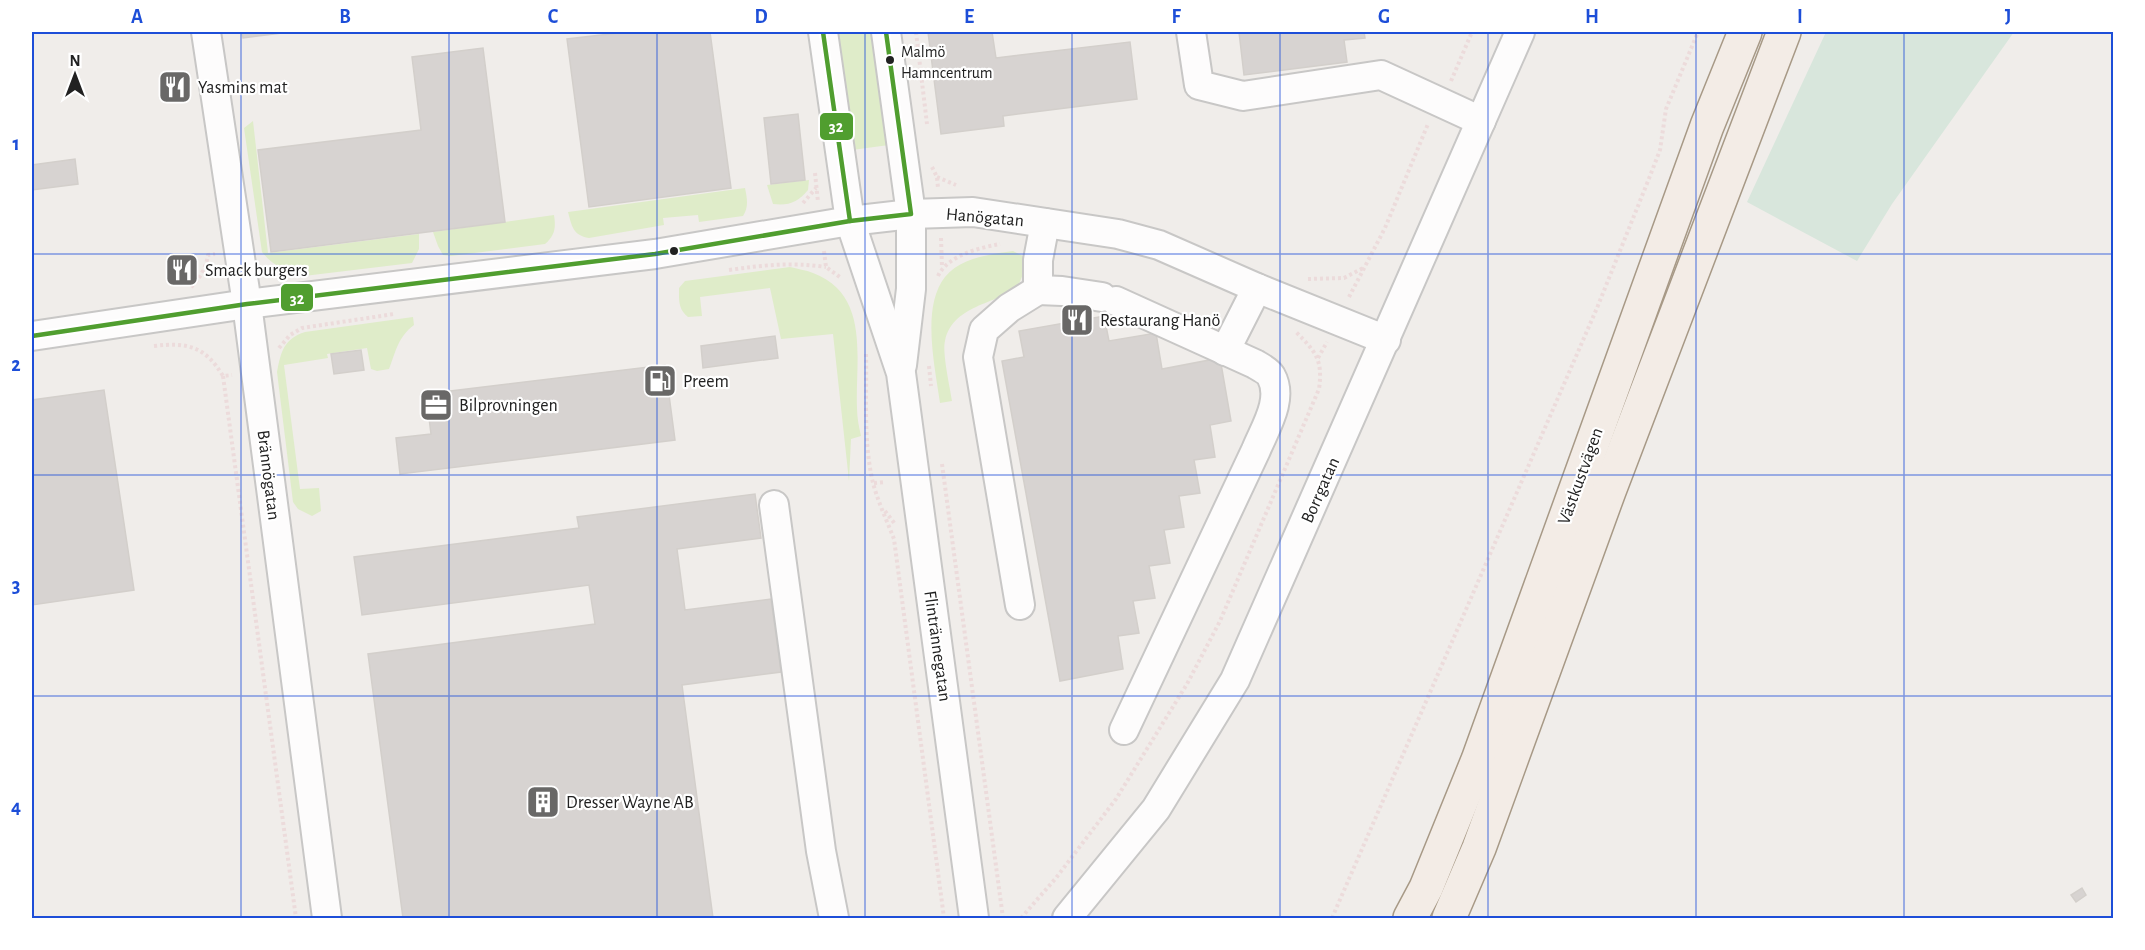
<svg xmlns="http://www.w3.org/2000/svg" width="2145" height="950" viewBox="0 0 2145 950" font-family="'Alegreya Sans',sans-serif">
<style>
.grass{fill:#dfecc9}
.wetland{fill:#d8e6dc}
.building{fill:#d7d3d1;stroke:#d3cfcb;stroke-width:1.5}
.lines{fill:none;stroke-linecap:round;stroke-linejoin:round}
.minor-casing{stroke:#c8c7c6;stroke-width:32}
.major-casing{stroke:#a79986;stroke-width:36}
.path{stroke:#ecdbdb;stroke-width:4;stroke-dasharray:3 3;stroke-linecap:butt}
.minor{stroke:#fdfcfc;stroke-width:28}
.major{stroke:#f3ece6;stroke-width:33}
.bus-1-casing{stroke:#fff;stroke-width:9}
.bus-1{stroke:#509e2f;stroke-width:4.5}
.grid{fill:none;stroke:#1d4ed8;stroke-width:1.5;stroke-opacity:0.55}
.bus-dot{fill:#212121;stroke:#fff;stroke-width:2}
.labels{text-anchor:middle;stroke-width:4.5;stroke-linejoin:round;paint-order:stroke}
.bus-label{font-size:16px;fill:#212121;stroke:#fff;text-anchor:start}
.poi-label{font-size:18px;fill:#212121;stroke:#fff;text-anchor:start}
.street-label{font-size:18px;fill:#212121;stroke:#fff}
.line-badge{stroke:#fff;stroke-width:2}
.badge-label{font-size:16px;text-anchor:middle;font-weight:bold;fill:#fff}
.neatline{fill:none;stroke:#1d4ed8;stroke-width:2}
.grid-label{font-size:20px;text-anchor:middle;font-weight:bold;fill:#1d4ed8}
</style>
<rect width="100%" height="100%" fill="#f0edea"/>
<g class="grass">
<path d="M835 32H875L889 145 852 150Z"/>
<path d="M253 121 268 253 419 234V249L412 263 304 276C287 272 273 266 262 252L244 128Z"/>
<path d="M809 180 808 190C798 202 789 206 773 204L767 185Z"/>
<path d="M745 188C747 198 749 207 743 216L699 222 698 215 663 218 664 225 589 238C573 235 572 227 568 212Z"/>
<path d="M554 215C556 228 555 235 545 244L451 256 443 255 438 246 433 232Z"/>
<path d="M1013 251 1023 256C1022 263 1024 273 1021 279 1012 305 954 299 945 341 942 353 950 387 952 401L940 403C935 367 921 307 945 277 960 258 991 254 1013 251Z"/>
<path d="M790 267C797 269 806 270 813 273 871 295 855 360 857 408 857 418 859 427 861 436L851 439 849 481 833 334 781 339 770 288 700 297 702 316 688 317C678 309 679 300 679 288L685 281Z"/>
<path d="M413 317 414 325C398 337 396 351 389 369L377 371 371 369 367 348 327 354 328 358 284 365 300 489 319 488 321 511 312 516 298 509 293 502 277 372C281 351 284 339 305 332Z"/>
</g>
<path class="wetland" d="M1826 32H2014L1892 204 1857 261 1747 202Z"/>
<g class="building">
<path d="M242 32H290L243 38Z"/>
<path d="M627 32H710L731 188 589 207 567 39Z"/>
<path d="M928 32H992L996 58 1130 42 1137 99 1003 116 1004 126 941 134Z"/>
<path d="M1239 32H1364L1365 38 1344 40 1347 62 1244 75Z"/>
<path d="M483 48 505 222 271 252 258 150 421 130 412 57Z"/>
<path d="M182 73 184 97 169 98 166 75Z"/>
<path d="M798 114 805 180 771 184 764 118Z"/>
<path d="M75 159 78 184 32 190V165Z"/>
<path d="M1104 316 1109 341 1156 333 1162 369 1220 358 1231 421 1210 425 1215 457 1194 460 1200 493 1179 496 1184 527 1164 530 1170 563 1149 566 1155 598 1133 601 1139 633 1118 636 1123 669 1060 681 1002 361 1024 357 1019 331Z"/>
<path d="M775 336 778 358 703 368 701 346Z"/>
<path d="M361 350 364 370 334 374 331 354Z"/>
<path d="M665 365 675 440 400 474 396 438 431 434 426 394Z"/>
<path d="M104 390 134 590 32 605V400Z"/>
<path d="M755 494 761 538 677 549 685 610 771 599 781 672 682 685 713 918H403L368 654 595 624 589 585 362 615 354 557 579 528 577 517Z"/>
<path d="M2082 888 2086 895 2076 902 2071 895Z"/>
</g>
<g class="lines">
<defs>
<g id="minor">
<path d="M206 32 247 304 327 918"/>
<path d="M823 32 850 221 901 373 974 918"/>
<path d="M886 32 911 214V289L902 365"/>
<path d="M1191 32 1199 85 1243 96 1381 75 1481 121"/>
<path d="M1038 290 1062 291 1102 297"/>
<path d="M1116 301 1255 364C1260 367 1268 371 1271 376 1284 399 1265 428 1256 450L1124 730"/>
<path d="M32 336 247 304 655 254 850 221 911 214 973 212 1118 234 1159 245 1257 288 1386 340"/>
<path d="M1225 351 1257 288"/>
<path d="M774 505 821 851 834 918"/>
<path d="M1020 605 978 357 984 330 1009 308 1038 290V260L1045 223"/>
<path d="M1067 918 1156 809 1235 680 1520 32"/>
</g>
<g id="major">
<path d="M1410 918 1426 888 1478 760 1707 126 1745 32"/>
<path d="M1449 918 1479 848 1609 491 1784 32"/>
</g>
</defs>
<use href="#minor" class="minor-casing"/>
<use href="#major" class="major-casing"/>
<g class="path">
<path d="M916 32 927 124"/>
<path d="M1451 81 1472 32"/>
<path d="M932 167 937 177 938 188"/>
<path d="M815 173 818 202"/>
<path d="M937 177 956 185"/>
<path d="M803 203 816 188"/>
<path d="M941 238 942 267"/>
<path d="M824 251 826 267 841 278"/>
<path d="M729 270C764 265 791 262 826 267"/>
<path d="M938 276C948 255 979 248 1000 244"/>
<path d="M1308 279 1344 278 1365 267"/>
<path d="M191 287C200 278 206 268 208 255L215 254"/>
<path d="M1349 297 1385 228 1428 124"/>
<path d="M154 346C187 342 205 346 223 376L232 375"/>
<path d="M279 348 290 335 302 328 394 314"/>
<path d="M866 354C867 396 863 441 873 483 878 502 887 521 894 539L944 918"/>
<path d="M1318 358 1327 342"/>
<path d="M929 366 931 386"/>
<path d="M223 376 296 918"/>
<path d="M942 464 1003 918"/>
<path d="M874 483 885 482"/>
<path d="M885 511 895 524"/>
<path d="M1021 918 1056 878 1116 799 1187 684 1220 621 1319 389C1323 360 1316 352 1296 332"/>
<path d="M1332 918 1597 308 1650 176 1660 150 1666 109 1698 32"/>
</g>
<use href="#minor" class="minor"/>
<use href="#major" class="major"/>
<defs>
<g id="bus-1">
<path d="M823 32 850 221"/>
<path d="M32 336 247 304 655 254 850 221 911 214 886 32"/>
</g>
</defs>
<use href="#bus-1" class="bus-1-casing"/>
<use href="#bus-1" class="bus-1"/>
</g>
<path class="grid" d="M241 32V918M449 32V918M657 32V918M865 32V918M1072 32V918M1280 32V918M1488 32V918M1696 32V918M1904 32V918M32 254H2114M32 475H2114M32 696H2114"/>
<defs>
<symbol id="restaurant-square" viewBox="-11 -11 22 22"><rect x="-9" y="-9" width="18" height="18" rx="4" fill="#696867" stroke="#fff"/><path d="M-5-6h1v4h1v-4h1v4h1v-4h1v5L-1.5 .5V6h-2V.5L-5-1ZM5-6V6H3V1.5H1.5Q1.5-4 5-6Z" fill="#fff"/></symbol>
<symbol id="fuel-square" viewBox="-11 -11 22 22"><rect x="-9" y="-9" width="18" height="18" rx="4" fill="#696867" stroke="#fff"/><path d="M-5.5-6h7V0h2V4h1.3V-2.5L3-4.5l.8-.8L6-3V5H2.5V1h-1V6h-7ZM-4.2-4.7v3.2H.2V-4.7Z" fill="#fff"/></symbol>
<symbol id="office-square" viewBox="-11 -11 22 22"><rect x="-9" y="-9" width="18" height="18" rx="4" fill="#696867" stroke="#fff"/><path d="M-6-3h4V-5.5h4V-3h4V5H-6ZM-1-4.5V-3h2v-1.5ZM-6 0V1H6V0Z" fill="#fff"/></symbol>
<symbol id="building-square" viewBox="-11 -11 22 22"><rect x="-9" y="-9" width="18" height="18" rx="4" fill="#696867" stroke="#fff"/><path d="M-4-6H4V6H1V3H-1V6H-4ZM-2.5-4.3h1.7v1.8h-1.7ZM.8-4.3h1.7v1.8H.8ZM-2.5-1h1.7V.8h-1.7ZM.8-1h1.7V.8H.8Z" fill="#fff"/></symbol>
</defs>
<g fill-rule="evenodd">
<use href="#restaurant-square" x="156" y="68" width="38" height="38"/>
<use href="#restaurant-square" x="163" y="251" width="38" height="38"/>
<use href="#restaurant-square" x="1058" y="301" width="38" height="38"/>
<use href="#fuel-square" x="641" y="362" width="38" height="38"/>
<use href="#office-square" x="417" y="386" width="38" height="38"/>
<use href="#building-square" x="524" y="783" width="38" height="38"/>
</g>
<g class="bus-dot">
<circle cx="890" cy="60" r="5"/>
<circle cx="674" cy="251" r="5"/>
</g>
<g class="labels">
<g class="bus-label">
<text x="901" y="57">Malmö<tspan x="901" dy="21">Hamncentrum</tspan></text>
</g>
<g class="poi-label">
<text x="198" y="93">Yasmins mat</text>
<text x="205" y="276">Smack burgers</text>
<text x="1100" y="326">Restaurang Hanö</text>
<text x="683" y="387">Preem</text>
<text x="459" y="411">Bilprovningen</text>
<text x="566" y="808">Dresser Wayne AB</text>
</g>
<g class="street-label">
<text transform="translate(985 217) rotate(5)" y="6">Hanögatan</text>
<text transform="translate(269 475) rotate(83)" y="6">Brännögatan</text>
<text transform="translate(1580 476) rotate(-70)" y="6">Västkustvägen</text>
<text transform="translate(1320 490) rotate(-66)" y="6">Borrgatan</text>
<text transform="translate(938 646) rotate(82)" y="6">Flintrännegatan</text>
</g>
</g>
<g class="line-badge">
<rect x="819" y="112" width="35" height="29" rx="6" fill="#509e2f"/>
<rect x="280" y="283" width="34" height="29" rx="6" fill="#509e2f"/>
</g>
<g class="badge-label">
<text x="836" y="132">32</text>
<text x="297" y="304">32</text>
</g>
<rect width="2145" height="950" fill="none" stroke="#ffffff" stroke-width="66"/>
<g transform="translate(75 75)" stroke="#ffffff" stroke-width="4.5" paint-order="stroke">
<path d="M0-4.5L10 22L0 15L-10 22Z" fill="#212121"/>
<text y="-9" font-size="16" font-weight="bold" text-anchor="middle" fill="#212121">N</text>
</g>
<rect x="33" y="33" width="2079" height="884" class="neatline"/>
<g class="grid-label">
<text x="137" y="23">A</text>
<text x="345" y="23">B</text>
<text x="553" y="23">C</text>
<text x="761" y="23">D</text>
<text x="969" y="23">E</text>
<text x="1176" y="23">F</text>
<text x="1384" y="23">G</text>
<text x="1592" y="23">H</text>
<text x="1800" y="23">I</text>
<text x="2008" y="23">J</text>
<text x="16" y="150">1</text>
<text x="16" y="371">2</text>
<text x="16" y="592">3</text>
<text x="16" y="813">4</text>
</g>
</svg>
